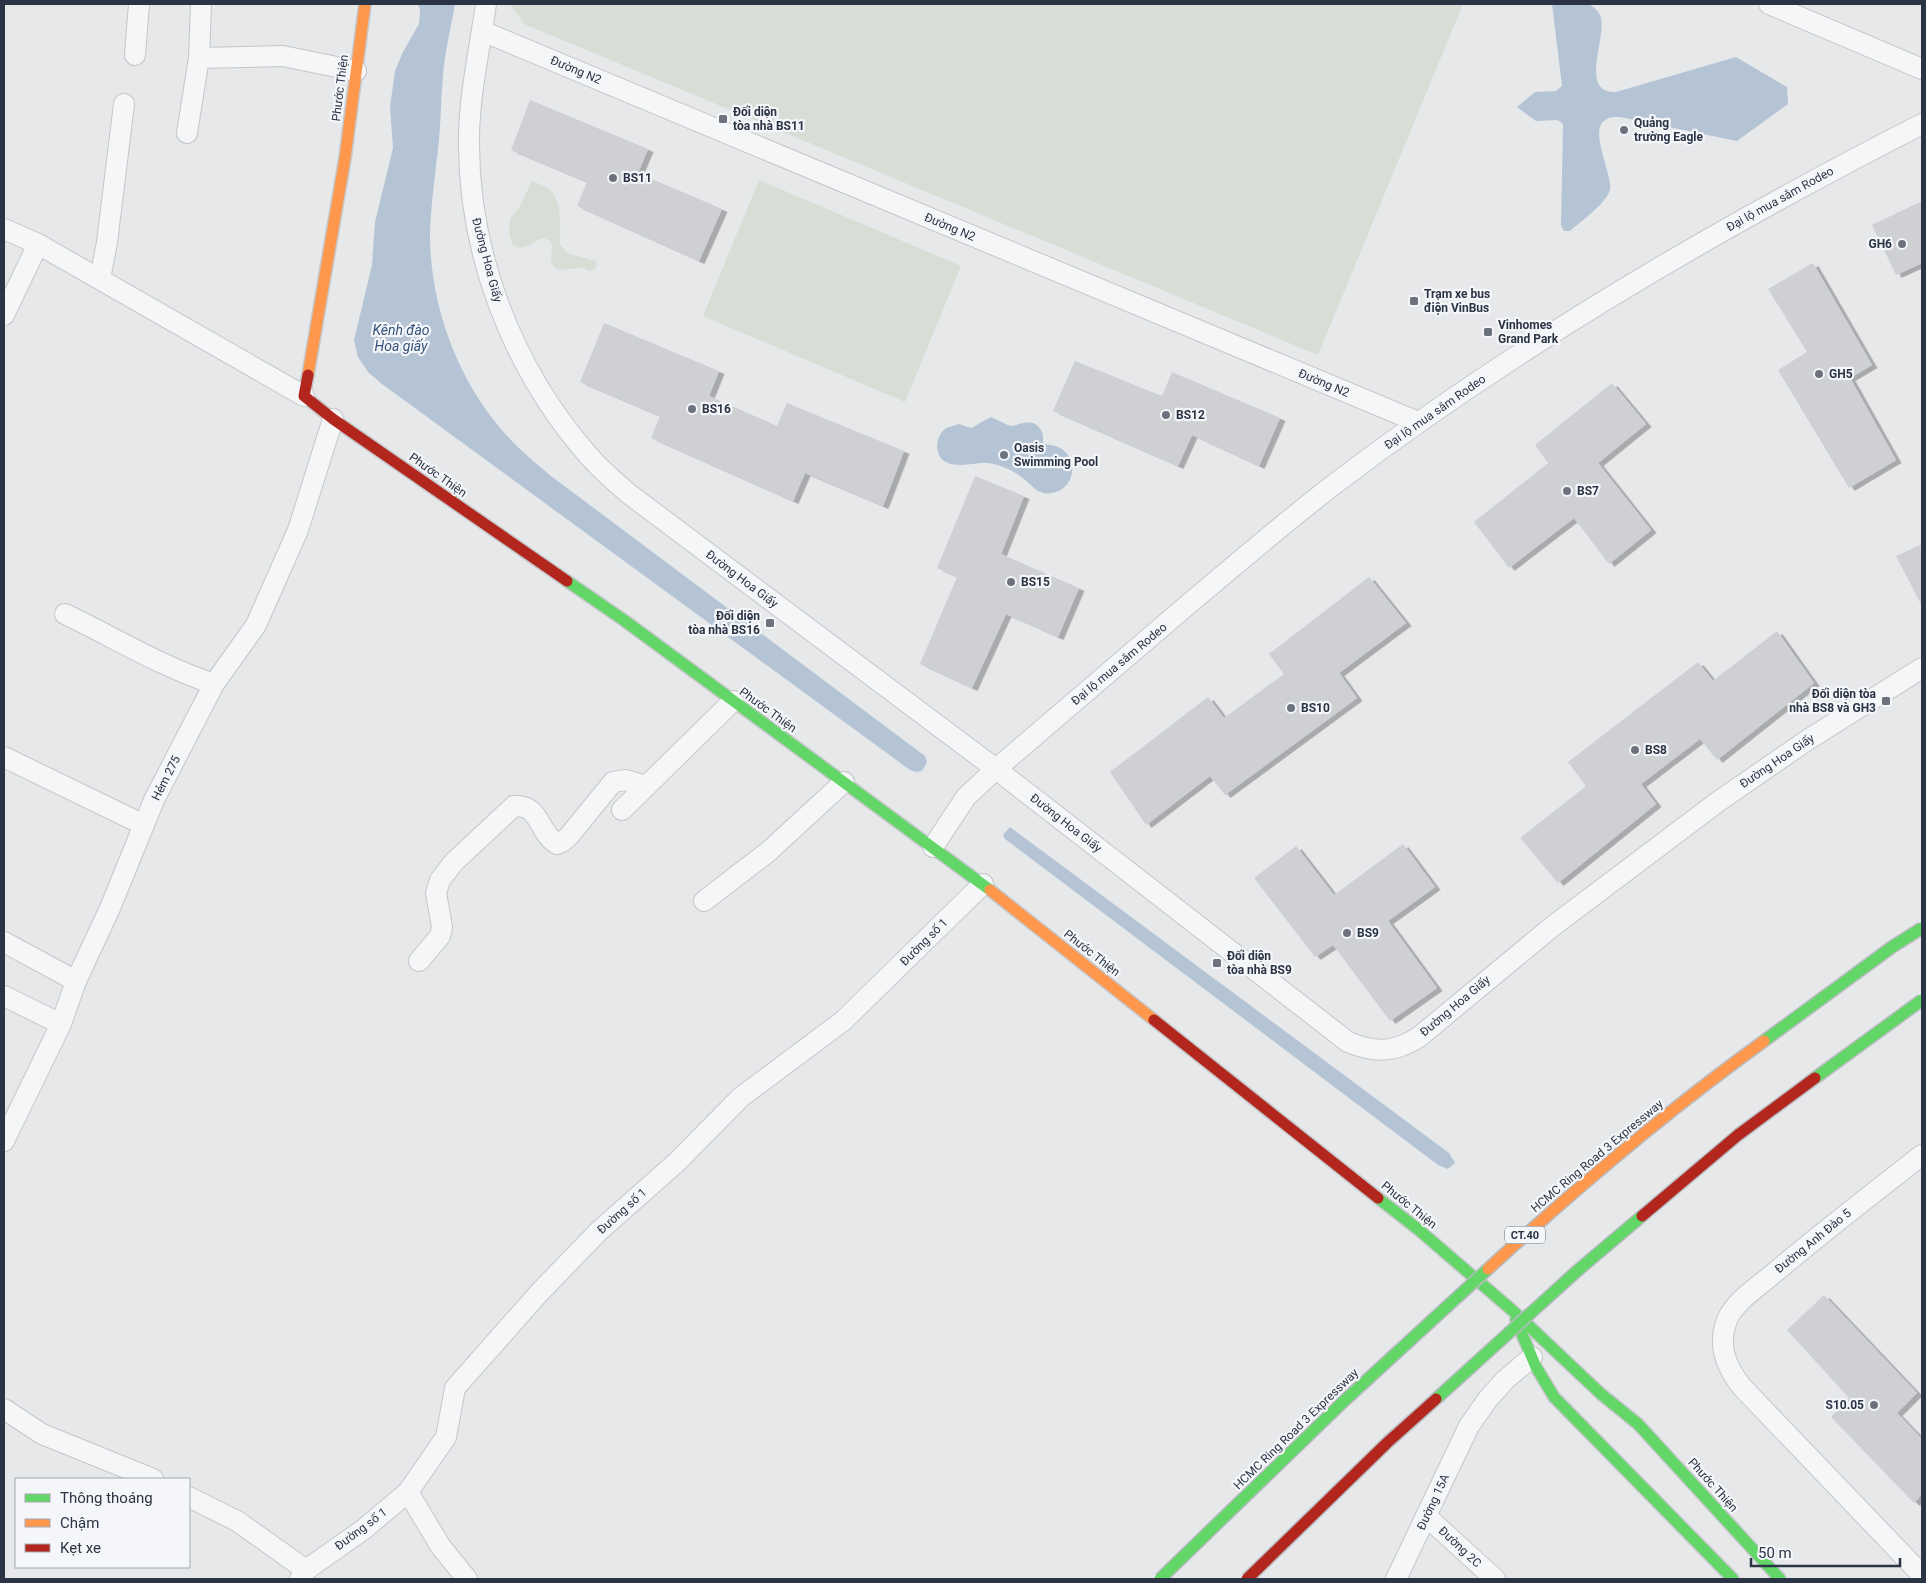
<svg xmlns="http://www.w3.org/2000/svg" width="1926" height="1583" viewBox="0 0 1926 1583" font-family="Roboto,sans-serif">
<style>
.green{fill:#d6ded6}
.water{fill:#b4c4d5}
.building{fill:#ced0d3;filter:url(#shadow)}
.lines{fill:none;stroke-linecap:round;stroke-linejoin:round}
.street-casing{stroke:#c4c6c8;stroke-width:22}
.fast-casing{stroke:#c4c6c8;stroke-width:14}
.slow-casing{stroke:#c4c6c8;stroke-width:14}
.jam-casing{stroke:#c4c6c8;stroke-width:14}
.street{stroke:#f5f6f7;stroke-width:20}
.fast{stroke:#63d668;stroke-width:11}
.slow{stroke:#ff974d;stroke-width:11}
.jam{stroke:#b3261e;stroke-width:11}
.fast-bridge-casing{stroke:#b8bbbf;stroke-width:14;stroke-linecap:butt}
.slow-bridge-casing{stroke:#b8bbbf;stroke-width:14;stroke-linecap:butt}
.jam-bridge-casing{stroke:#b8bbbf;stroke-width:14;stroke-linecap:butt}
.fast-bridge{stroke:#63d668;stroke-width:11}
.slow-bridge{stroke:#ff974d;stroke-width:11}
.jam-bridge{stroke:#b3261e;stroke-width:11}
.poi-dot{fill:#6c737f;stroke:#f4f6f9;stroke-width:2}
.labels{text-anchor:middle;stroke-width:4.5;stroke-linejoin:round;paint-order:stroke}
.shield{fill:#f4f6f9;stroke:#676e7b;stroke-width:1}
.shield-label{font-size:11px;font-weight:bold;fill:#2b3445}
.street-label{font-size:12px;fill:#2b3445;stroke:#f4f6f9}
.poi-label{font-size:12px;font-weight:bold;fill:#2b3445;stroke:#f4f6f9;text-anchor:start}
.water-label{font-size:14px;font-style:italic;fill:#34527a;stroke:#f4f6f9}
</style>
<defs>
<filter id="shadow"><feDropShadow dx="5.5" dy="3" stdDeviation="0" flood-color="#0004"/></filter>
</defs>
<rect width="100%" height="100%" fill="#e6e8ea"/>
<g class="green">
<path d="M510 4H1463L1318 355 524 24Z"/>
<path d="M759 180 961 266 905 402 703 316Z"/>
<path d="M532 181C538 184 546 186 550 190 563 201 560 230 560 245L569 254 596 261 597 263 595 269 589 271 583 268 558 270C548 262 551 257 553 246L549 240 542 238 528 246 519 248 512 244 509 232 510 219 519 208Z"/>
</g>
<g class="water">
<path d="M418 4H455C451 27 445 51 443 75 441 96 441 118 439 139 436 170 431 202 430 234 430 304 456 376 501 429 516 447 533 461 551 476L925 756 927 762 922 771 916 772 910 770 382 384 368 372 358 357 354 340 372 265 375 222 393 148 390 107 395 71 403 52 419 24 420 10Z"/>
<path d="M1552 4H1589C1593 7 1598 10 1600 15 1609 34 1577 94 1616 92L1736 57 1787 87 1788 104 1737 141 1620 117C1578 114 1613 170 1610 189 1608 202 1580 222 1570 231H1564L1561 225 1563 125 1561 122 1557 120 1536 121 1517 107 1535 92 1556 91 1562 86Z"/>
<path d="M991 417 1010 426C1021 425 1034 416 1042 432 1044 436 1042 440 1044 444 1050 445 1056 445 1062 449 1079 461 1074 490 1052 493 1037 496 1031 483 1020 476 1015 472 1009 469 1003 467 998 465 991 463 985 463 969 463 940 473 937 447 937 439 940 433 946 428L959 424 971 428Z"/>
<path d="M1010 827 1449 1153 1455 1163 1448 1169 1438 1165 1005 839 1003 835Z"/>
</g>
<g class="building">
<path d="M530 100 648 149 638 173 722 209 699 261 577 206 587 182 511 150Z"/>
<path d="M1922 201V263L1896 275 1872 225Z"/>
<path d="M1813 263 1872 365 1850 378 1896 460 1849 488 1778 370 1807 352 1768 289Z"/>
<path d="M604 323 719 371 709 396 777 426 787 403 904 451 883 506 805 473 793 501 651 438 660 416 580 382Z"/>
<path d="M1075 361 1162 396 1172 372 1280 418 1259 466 1192 435 1178 466 1053 411Z"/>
<path d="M1612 383 1646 424 1598 463 1651 530 1609 564 1574 518 1509 568 1474 522 1548 463 1535 445Z"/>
<path d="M975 476 1024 496 1001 554 1079 588 1058 637 1006 614 972 688 920 664 957 577 937 568Z"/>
<path d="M1922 544V606L1896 556Z"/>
<path d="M1369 577 1406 623 1339 673 1357 698 1225 795 1210 776 1146 825 1110 772 1208 697 1224 718 1284 674 1269 654Z"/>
<path d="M1777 631 1814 683 1717 760 1700 739 1641 784 1656 804 1558 883 1520 838 1586 786 1568 762 1698 662 1713 681Z"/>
<path d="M1403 844 1435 887 1388 921 1437 988 1390 1021 1333 945 1315 957 1254 878 1296 846 1334 895Z"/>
<path d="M1824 1295 1917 1393 1897 1413 1922 1439V1494L1914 1503 1831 1417 1849 1398 1787 1330Z"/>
</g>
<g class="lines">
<defs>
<g id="street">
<path d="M486 4C480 47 470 91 469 135 467 251 512 368 588 455 600 469 615 482 629 494L996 769 1348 1042C1375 1053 1394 1053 1419 1037L1553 926 1719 801 1806 741 1922 668"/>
<path d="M1769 4 1922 69"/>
<path d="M482 31 1418 422"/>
<path d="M135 55 139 4"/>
<path d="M199 58 283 56 356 71"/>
<path d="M187 133 199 58 201 4"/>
<path d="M4 229 38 244 304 396"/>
<path d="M100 279 107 242 124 104"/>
<path d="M4 315 38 244"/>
<path d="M65 614C115 638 162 667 214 684"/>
<path d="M4 757 144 825"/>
<path d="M622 810 733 701"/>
<path d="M933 847 966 797 996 769C1061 713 1126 658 1191 602 1239 562 1286 521 1336 483 1517 345 1720 227 1922 124"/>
<path d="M704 901 768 852 844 782"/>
<path d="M4 942 76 981"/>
<path d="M419 961 440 936 442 927 436 893 440 880 454 862 514 806C541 804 538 833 557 844L562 842 569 836 613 782 626 780 646 786"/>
<path d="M4 996 61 1024"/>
<path d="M4 1141 61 1024 76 981 110 908 154 800 214 684 256 625 298 530 333 419"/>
<path d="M1922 1155C1872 1194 1821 1233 1773 1274 1757 1288 1735 1301 1727 1320 1717 1345 1726 1367 1742 1387L1922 1575"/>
<path d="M4 1409 42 1434 153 1479"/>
<path d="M408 1492 441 1547 467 1579"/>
<path d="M189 1497 237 1521 306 1570"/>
<path d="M1426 1516 1495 1579"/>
<path d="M300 1579 306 1570 364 1529 408 1492 446 1437 455 1388 539 1293 599 1231 677 1162 741 1097 843 1021 983 884"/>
<path d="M1396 1579 1469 1426 1488 1399 1505 1380 1532 1357"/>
</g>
<g id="fast">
<path d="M567 581 625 621 990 890"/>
<path d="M1378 1198 1419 1230 1513 1311 1601 1394 1638 1424 1780 1579"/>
<path d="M1516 1320 1536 1367 1554 1397 1733 1579"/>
</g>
<g id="slow">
<path d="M308 375 345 158 365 4"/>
<path d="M990 890 1154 1020"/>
</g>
<g id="jam">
<path d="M308 375 304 396 333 419 567 581"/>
<path d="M1154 1020 1378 1198"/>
</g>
</defs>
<use href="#street" class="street-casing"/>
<use href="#fast" class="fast-casing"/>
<use href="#slow" class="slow-casing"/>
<use href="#jam" class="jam-casing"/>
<use href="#street" class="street"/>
<use href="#fast" class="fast"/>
<use href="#slow" class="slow"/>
<use href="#jam" class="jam"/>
<defs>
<g id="fast-bridge">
<path d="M1764 1041 1892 947 1922 928"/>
<path d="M1815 1078 1922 1000"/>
<path d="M1436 1399 1577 1271 1642 1216"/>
<path d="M1160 1579 1344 1401 1488 1269"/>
</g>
<path id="slow-bridge" d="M1488 1269C1576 1188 1667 1111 1764 1041"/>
<g id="jam-bridge">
<path d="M1642 1216 1738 1135 1815 1078"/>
<path d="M1247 1579 1388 1442 1436 1399"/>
</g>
</defs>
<use href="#fast-bridge" class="fast-bridge-casing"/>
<use href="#slow-bridge" class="slow-bridge-casing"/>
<use href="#jam-bridge" class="jam-bridge-casing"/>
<use href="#fast-bridge" class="fast-bridge"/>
<use href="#slow-bridge" class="slow-bridge"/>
<use href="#jam-bridge" class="jam-bridge"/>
</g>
<g class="poi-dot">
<rect x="718" y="114" width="10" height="10" rx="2.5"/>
<circle cx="1624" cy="130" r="5"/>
<circle cx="613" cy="178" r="5"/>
<circle cx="1902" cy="244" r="5"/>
<rect x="1409" y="296" width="10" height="10" rx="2.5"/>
<rect x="1483" y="327" width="10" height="10" rx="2.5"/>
<circle cx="1819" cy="374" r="5"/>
<circle cx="692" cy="409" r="5"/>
<circle cx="1166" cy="415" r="5"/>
<circle cx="1004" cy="455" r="5"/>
<circle cx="1567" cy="491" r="5"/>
<circle cx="1011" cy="582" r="5"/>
<rect x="765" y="618" width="10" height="10" rx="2.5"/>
<rect x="1881" y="696" width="10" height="10" rx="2.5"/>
<circle cx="1291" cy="708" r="5"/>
<circle cx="1635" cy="750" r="5"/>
<circle cx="1347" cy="933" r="5"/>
<rect x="1212" y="958" width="10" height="10" rx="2.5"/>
<circle cx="1874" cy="1405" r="5"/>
</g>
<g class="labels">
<rect class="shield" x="1505" y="1226.5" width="40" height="17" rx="4"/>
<g class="shield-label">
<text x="1525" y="1239">CT.40</text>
</g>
<g class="street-label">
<text transform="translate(576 70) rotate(23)" y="4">Đường N2</text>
<text transform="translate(340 88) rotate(-83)" y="4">Phước Thiện</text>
<text transform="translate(1780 199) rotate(-29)" y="4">Đại lộ mua sắm Rodeo</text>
<text transform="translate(950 227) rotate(23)" y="4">Đường N2</text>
<text transform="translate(487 260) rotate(75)" y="4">Đường Hoa Giấy</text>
<text transform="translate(1324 383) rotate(23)" y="4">Đường N2</text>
<text transform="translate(1435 412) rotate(-35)" y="4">Đại lộ mua sắm Rodeo</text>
<text transform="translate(438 475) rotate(35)" y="4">Phước Thiện</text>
<text transform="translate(742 579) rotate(37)" y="4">Đường Hoa Giấy</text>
<text transform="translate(1119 664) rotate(-40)" y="4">Đại lộ mua sắm Rodeo</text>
<text transform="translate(768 710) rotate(36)" y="4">Phước Thiện</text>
<text transform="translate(1777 761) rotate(-34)" y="4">Đường Hoa Giấy</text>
<text transform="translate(166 778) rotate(-63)" y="4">Hẻm 275</text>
<text transform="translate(1066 823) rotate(38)" y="4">Đường Hoa Giấy</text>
<text transform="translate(924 942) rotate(-45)" y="4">Đường số 1</text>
<text transform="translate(1092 953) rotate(38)" y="4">Phước Thiện</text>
<text transform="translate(1455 1006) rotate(-40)" y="4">Đường Hoa Giấy</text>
<text transform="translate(1597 1156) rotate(-40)" y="4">HCMC Ring Road 3 Expressway</text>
<text transform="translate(1409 1205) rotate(39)" y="4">Phước Thiện</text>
<text transform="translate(622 1211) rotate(-42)" y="4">Đường số 1</text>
<text transform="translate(1813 1241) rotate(-39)" y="4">Đường Anh Đào 5</text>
<text transform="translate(1296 1429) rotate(-44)" y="4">HCMC Ring Road 3 Expressway</text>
<text transform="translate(1713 1485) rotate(48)" y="4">Phước Thiện</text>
<text transform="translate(1433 1502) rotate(-65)" y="4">Đường 15A</text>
<text transform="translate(361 1529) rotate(-37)" y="4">Đường số 1</text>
<text transform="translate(1460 1547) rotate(43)" y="4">Đường 2C</text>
</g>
<g class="poi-label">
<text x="733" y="116">Đối diện<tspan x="733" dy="14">tòa nhà BS11</tspan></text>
<text x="1634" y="127">Quảng<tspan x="1634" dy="14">trường Eagle</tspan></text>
<text x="623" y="182">BS11</text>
<text x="1892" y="248" text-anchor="end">GH6</text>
<text x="1424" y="298">Trạm xe bus<tspan x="1424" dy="14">điện VinBus</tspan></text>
<text x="1498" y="329">Vinhomes<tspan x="1498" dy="14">Grand Park</tspan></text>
<text x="1829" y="378">GH5</text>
<text x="702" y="413">BS16</text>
<text x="1176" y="419">BS12</text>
<text x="1014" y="452">Oasis<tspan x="1014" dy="14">Swimming Pool</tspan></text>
<text x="1577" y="495">BS7</text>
<text x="1021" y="586">BS15</text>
<text x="760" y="620" text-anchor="end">Đối diện<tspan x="760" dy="14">tòa nhà BS16</tspan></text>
<text x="1876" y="698" text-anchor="end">Đối diện tòa<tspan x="1876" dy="14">nhà BS8 và GH3</tspan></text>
<text x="1301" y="712">BS10</text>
<text x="1645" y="754">BS8</text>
<text x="1357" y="937">BS9</text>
<text x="1227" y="960">Đối diện<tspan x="1227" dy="14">tòa nhà BS9</tspan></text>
<text x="1864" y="1409" text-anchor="end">S10.05</text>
</g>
<g class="water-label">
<text x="401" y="335">Kênh đào<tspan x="401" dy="16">Hoa giấy</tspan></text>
</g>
</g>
<rect width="1926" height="1583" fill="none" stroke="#2b3445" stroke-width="10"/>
<rect x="15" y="1478" width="175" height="90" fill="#f4f6f9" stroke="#a4a8b1"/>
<rect x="25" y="1494" width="25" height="8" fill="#63d668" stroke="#a4a8b1"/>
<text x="60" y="1503" font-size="15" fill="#2b3445">Thông thoáng</text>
<rect x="25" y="1519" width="25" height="8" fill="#ff974d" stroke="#a4a8b1"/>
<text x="60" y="1528" font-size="15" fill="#2b3445">Chậm</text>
<rect x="25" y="1544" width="25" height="8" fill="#b3261e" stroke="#a4a8b1"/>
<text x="60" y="1553" font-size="15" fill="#2b3445">Kẹt xe</text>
<path d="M1751 1558v8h149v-8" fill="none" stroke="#2b3445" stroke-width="2.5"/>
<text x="1758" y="1558" font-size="15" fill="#2b3445" stroke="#f4f6f9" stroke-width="4" paint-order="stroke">50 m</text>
</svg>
